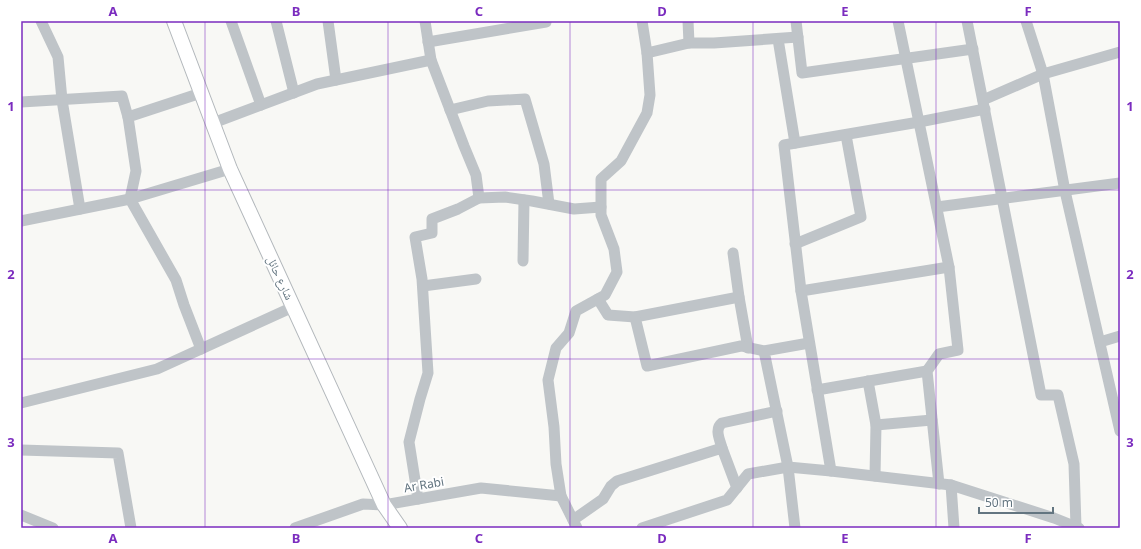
<svg xmlns="http://www.w3.org/2000/svg" width="1141" height="549" viewBox="0 0 1141 549" font-family="'Noto Sans','Noto Naskh Arabic',sans-serif">
<style>
.lines{fill:none;stroke-linecap:round;stroke-linejoin:round}
.major-casing{stroke:#b3b8bc;stroke-width:16}
.minor{stroke:#bfc4c8;stroke-width:11}
.major{stroke:#fff;stroke-width:14}
.grid{fill:none;stroke:#7b2cbf;stroke-width:1;stroke-opacity:0.55}
.labels{text-anchor:middle;stroke-width:4;stroke-linejoin:round;paint-order:stroke}
.street-label{font-size:12px;fill:#637580;stroke:#fff}
.neatline{fill:none;stroke:#7b2cbf;stroke-width:1.5}
.grid-label{font-size:13px;text-anchor:middle;font-weight:bold;fill:#7b2cbf}
</style>
<rect width="100%" height="100%" fill="#f8f8f5"/>
<g class="lines">
<defs>
<path id="major" d="M174 21 230 169 384 505 400 528"/>
</defs>
<use href="#major" class="major-casing"/>
<g class="minor">
<path d="M41 21 58 57 62 100 80 209"/>
<path d="M231 21 261 105"/>
<path d="M276 21 294 93"/>
<path d="M328 21 336 80"/>
<path d="M425 21 431 60 464 146 476 175 479 198"/>
<path d="M688 21 689 43"/>
<path d="M796 21 802 73 973 49"/>
<path d="M967 21 1041 395H1058L1074 464 1076 527"/>
<path d="M1026 21 1043 74 1065 191 1120 431"/>
<path d="M778 39 795 143"/>
<path d="M428 42 546 22V21"/>
<path d="M647 53 689 43H714L798 37"/>
<path d="M983 100 1043 74 1120 52"/>
<path d="M21 102 122 96 128 117 136 171 130 199 176 280 184 305 201 349"/>
<path d="M450 110 488 101 525 99 544 164 549 204"/>
<path d="M128 117 201 93"/>
<path d="M213 123 317 84 431 60"/>
<path d="M937 207 1120 183"/>
<path d="M21 221 130 199 230 169"/>
<path d="M795 244 861 217 846 135"/>
<path d="M733 253 739 297 748 348"/>
<path d="M523 261 524 200"/>
<path d="M423 286 476 279"/>
<path d="M801 291 784 145 919 122 985 109"/>
<path d="M598 299 608 315 635 317 739 297"/>
<path d="M635 317 647 366 741 346 764 351"/>
<path d="M1100 342 1120 336"/>
<path d="M868 381 876 425 875 476"/>
<path d="M817 390 927 371"/>
<path d="M21 403 157 369 293 307"/>
<path d="M876 425 932 420"/>
<path d="M722 448C720 440 714 429 722 423L777 411"/>
<path d="M21 450 118 453 131 528"/>
<path d="M831 471 801 291 949 267 898 21"/>
<path d="M939 484 927 371 939 354 958 350 949 267"/>
<path d="M951 485 954 528"/>
<path d="M418 499 409 442 420 399 428 373 422 279 415 237 432 233V219L458 209 479 198 505 197 532 201 574 209 601 207"/>
<path d="M21 515 53 528"/>
<path d="M573 520 603 499 611 486 617 481 722 448 737 488"/>
<path d="M295 528 363 504 384 505 481 488 561 496"/>
<path d="M577 528 561 496 556 464 554 427 548 380 556 348 569 333 576 311 605 295 617 272 614 249 601 215V179L621 161 647 113 650 95 647 53 642 21"/>
<path d="M642 528 727 500 748 474 788 467 831 471 951 485 1054 518 1079 528"/>
<path d="M795 528 788 467 764 351 809 343"/>
</g>
<use href="#major" class="major"/>
</g>
<path class="grid" d="M205 21V528M388 21V528M570 21V528M753 21V528M936 21V528M21 190H1120M21 359H1120"/>
<g class="labels">
<g class="street-label">
<text transform="translate(280 278) rotate(65)" y="4">شارع حائل</text>
<text transform="translate(424 485) rotate(-10)" y="4">Ar Rabi</text>
</g>
</g>
<rect width="1141" height="549" fill="none" stroke="#ffffff" stroke-width="44"/>
<path d="M979 507v6h74v-6" fill="none" stroke="#637580" stroke-width="2"/>
<text x="985" y="507" font-size="12" fill="#637580" stroke="#ffffff" stroke-width="3" paint-order="stroke">50 m</text>
<rect x="22" y="22" width="1097" height="505" class="neatline"/>
<g class="grid-label">
<text x="113" y="16">A</text>
<text x="296" y="16">B</text>
<text x="479" y="16">C</text>
<text x="662" y="16">D</text>
<text x="845" y="16">E</text>
<text x="1028" y="16">F</text>
<text x="11" y="111">1</text>
<text x="1130" y="111">1</text>
<text x="11" y="279">2</text>
<text x="1130" y="279">2</text>
<text x="11" y="447">3</text>
<text x="1130" y="447">3</text>
<text x="113" y="543">A</text>
<text x="296" y="543">B</text>
<text x="479" y="543">C</text>
<text x="662" y="543">D</text>
<text x="845" y="543">E</text>
<text x="1028" y="543">F</text>
</g>
</svg>
